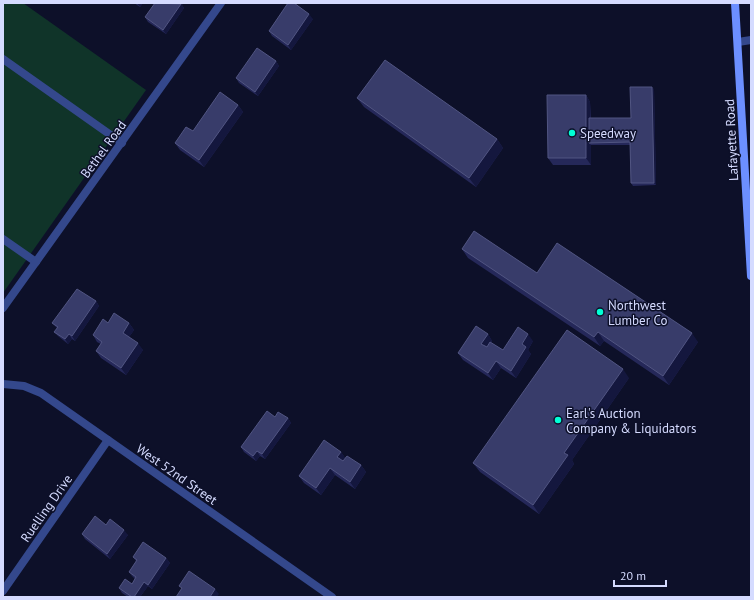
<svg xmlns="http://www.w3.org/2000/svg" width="754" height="600" viewBox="0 0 754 600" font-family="'PT Sans',sans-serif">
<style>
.green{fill:#103429}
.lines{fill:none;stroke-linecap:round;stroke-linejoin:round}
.service{stroke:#34488c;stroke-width:8}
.minor{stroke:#34488c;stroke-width:8}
.tertiary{stroke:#34488c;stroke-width:8}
.secondary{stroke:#6c8fff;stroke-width:8}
.wall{fill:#252859}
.shaded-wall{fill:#14173e}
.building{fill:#383c6a;stroke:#515582}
.poi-dot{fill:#01ffd6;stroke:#0d1029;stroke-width:1.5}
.labels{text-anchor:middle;stroke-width:3;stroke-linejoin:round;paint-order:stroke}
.poi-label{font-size:13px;fill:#d5dbff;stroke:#0d1029;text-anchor:start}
.street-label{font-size:13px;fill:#d5dbff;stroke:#0d1029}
</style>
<rect width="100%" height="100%" fill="#0d1029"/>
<path class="green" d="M3 3H23L146 90 3 293Z"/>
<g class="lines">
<g class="service">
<path d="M738 42 751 40"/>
<path d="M3 59 122 143"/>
<path d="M3 239 36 262"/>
</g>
<g class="minor">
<path d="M3 308 221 3"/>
<path d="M3 591 108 440"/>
</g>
<path class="tertiary" d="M3 384 24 386 41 393 332 597"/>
<path class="secondary" d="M735 3 751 276"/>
</g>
<g class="wall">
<path d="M134 3H143L140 7Z"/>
<path d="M183 3 182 5 184 8 166 34 148 22 145 17Z"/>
<path d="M313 19 291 50 272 36 269 31Z"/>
<path d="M276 61 279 66 258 96 239 83 236 78Z"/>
<path d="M654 89 656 185 633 186 631 183 630 145H591V165H553L548 158 586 95 590 102 591 118H631Z"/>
<path d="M357 98 497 139 503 148 476 187 364 107Z"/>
<path d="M238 105 243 112 204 167 180 150 175 143 193 131Z"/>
<path d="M462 249 537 273 698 342 669 385 604 341 600 346 468 258Z"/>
<path d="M96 301 99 306 75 341 72 339 68 344 58 336 54 332 57 328 52 323Z"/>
<path d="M108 323H129L134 330 129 337 143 350 126 375 101 358 96 351 101 344 97 342 93 335Z"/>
<path d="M488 334 492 341 491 343 503 350 533 341 528 350 531 354 516 378 501 368 493 380 463 360 458 353Z"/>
<path d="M629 378 572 460 574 464 539 514 480 472 473 463Z"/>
<path d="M275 417 288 418 291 423 265 459 260 456 256 461 244 452 241 447Z"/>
<path d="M341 452 345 458 361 465 366 472 355 489 335 475 321 495 304 483 299 476Z"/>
<path d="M106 525 128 535 110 559 85 539 82 534Z"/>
<path d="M133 557 166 558 170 563 152 589 148 586 140 597H128L122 593 119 588 132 584 135 579 132 576 129 572 136 561Z"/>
</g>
<g class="shaded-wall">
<path d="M137 3H143L140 7Z"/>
<path d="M178 3H182V5L184 8 166 34 163 30Z"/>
<path d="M309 14 313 19 291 50 288 45Z"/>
<path d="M276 61 279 66 258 96 255 92Z"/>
<path d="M652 87 654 89 656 185 654 183Z"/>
<path d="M586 95 590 102 591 143H589L591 145V165L586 158Z"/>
<path d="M238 105 243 112 204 167 199 160Z"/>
<path d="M497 139 503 148 476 187 469 178Z"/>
<path d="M96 301 99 306 75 341 72 336Z"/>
<path d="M129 323 134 330 127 340 123 333Z"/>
<path d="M598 332 604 341 600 346 594 337Z"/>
<path d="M692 333 698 342 669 385 663 376Z"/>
<path d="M69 334 72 339 68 344 65 339Z"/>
<path d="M488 334 492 341 486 350 481 344Z"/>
<path d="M528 334 533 341 528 350 531 354 516 378 511 371 522 344Z"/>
<path d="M138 343 143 350 126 375 121 368Z"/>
<path d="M496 361 501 368 493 380 488 373Z"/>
<path d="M623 369 629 378 572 460 574 464 539 514 533 505 564 453Z"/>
<path d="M288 418 291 423 265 459 262 454Z"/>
<path d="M257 451 260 456 256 461 253 456Z"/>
<path d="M341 452 346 459 342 464 337 457Z"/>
<path d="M361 465 366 472 355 489 350 482Z"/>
<path d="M330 468 335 475 321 495 316 488Z"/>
<path d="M124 530 128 535 110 559 107 554Z"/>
<path d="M166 558 170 563 152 589 148 585Z"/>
<path d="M144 582 148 586 140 597H134Z"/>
<path d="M215 589 219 594 217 597H210Z"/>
</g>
<g class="building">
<path d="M155 3 181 4 163 30 145 17Z"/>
<path d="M288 3H294L309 14 288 45 269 31Z"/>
<path d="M257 48 276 61 255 92 236 78Z"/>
<path d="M385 60 497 139 469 178 357 98Z"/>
<path d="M630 87H652L654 183H631L630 142 589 143V118H631Z"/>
<path d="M220 92 238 105 199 160 175 143 186 127 193 131Z"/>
<path d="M547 95H586V158H548Z"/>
<path d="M474 231 537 273 557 243 692 333 663 376 598 332 594 337 462 249Z"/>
<path d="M77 289 96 301 72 336 69 334 65 339 54 332 58 327 52 323Z"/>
<path d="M114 313 129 323 123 333 138 343 121 368 96 351 102 342 93 335 103 319 108 323Z"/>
<path d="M476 326 488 334 481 344 487 347 490 342 503 350 518 327 528 334 522 344 526 347 511 371 496 361 488 373 458 353Z"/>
<path d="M567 330 623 369 564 453 568 455 533 505 473 463Z"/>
<path d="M267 411 275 417 278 412 288 418 262 454 257 451 253 456 241 447Z"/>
<path d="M324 440 341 452 337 457 343 461 347 456 361 465 350 482 330 468 316 488 299 476Z"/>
<path d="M95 516 106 525 110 519 124 530 107 554 82 534Z"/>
<path d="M143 542 166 558 148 585 144 582 134 597H132L119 588 125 579 132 584 136 577 129 572 137 560 133 557Z"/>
<path d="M189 571 215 589 210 597H176L182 588 179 586Z"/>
</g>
<g class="poi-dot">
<circle cx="572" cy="133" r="4"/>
<circle cx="600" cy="312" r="4"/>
<circle cx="558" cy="420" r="4"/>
</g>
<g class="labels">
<g class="poi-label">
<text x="580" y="138">Speedway</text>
<text x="608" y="310">Northwest<tspan x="608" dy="15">Lumber Co</tspan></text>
<text x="566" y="418">Earl's Auction<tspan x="566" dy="15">Company &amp; Liquidators</tspan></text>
</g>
<g class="street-label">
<text transform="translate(731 140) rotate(-93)" y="5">Lafayette Road</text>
<text transform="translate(103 149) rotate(-54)" y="5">Bethel Road</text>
<text transform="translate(177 474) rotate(35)" y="5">West 52nd Street</text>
<text transform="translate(46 508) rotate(-55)" y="5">Ruelling Drive</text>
</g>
</g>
<rect width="754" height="600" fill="none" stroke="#d5dbff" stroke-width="8"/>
<path d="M614 580v6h52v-6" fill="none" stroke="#d5dbff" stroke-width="2"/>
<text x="620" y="580" font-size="12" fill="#d5dbff" stroke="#0d1029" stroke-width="3" paint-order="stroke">20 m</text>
</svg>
